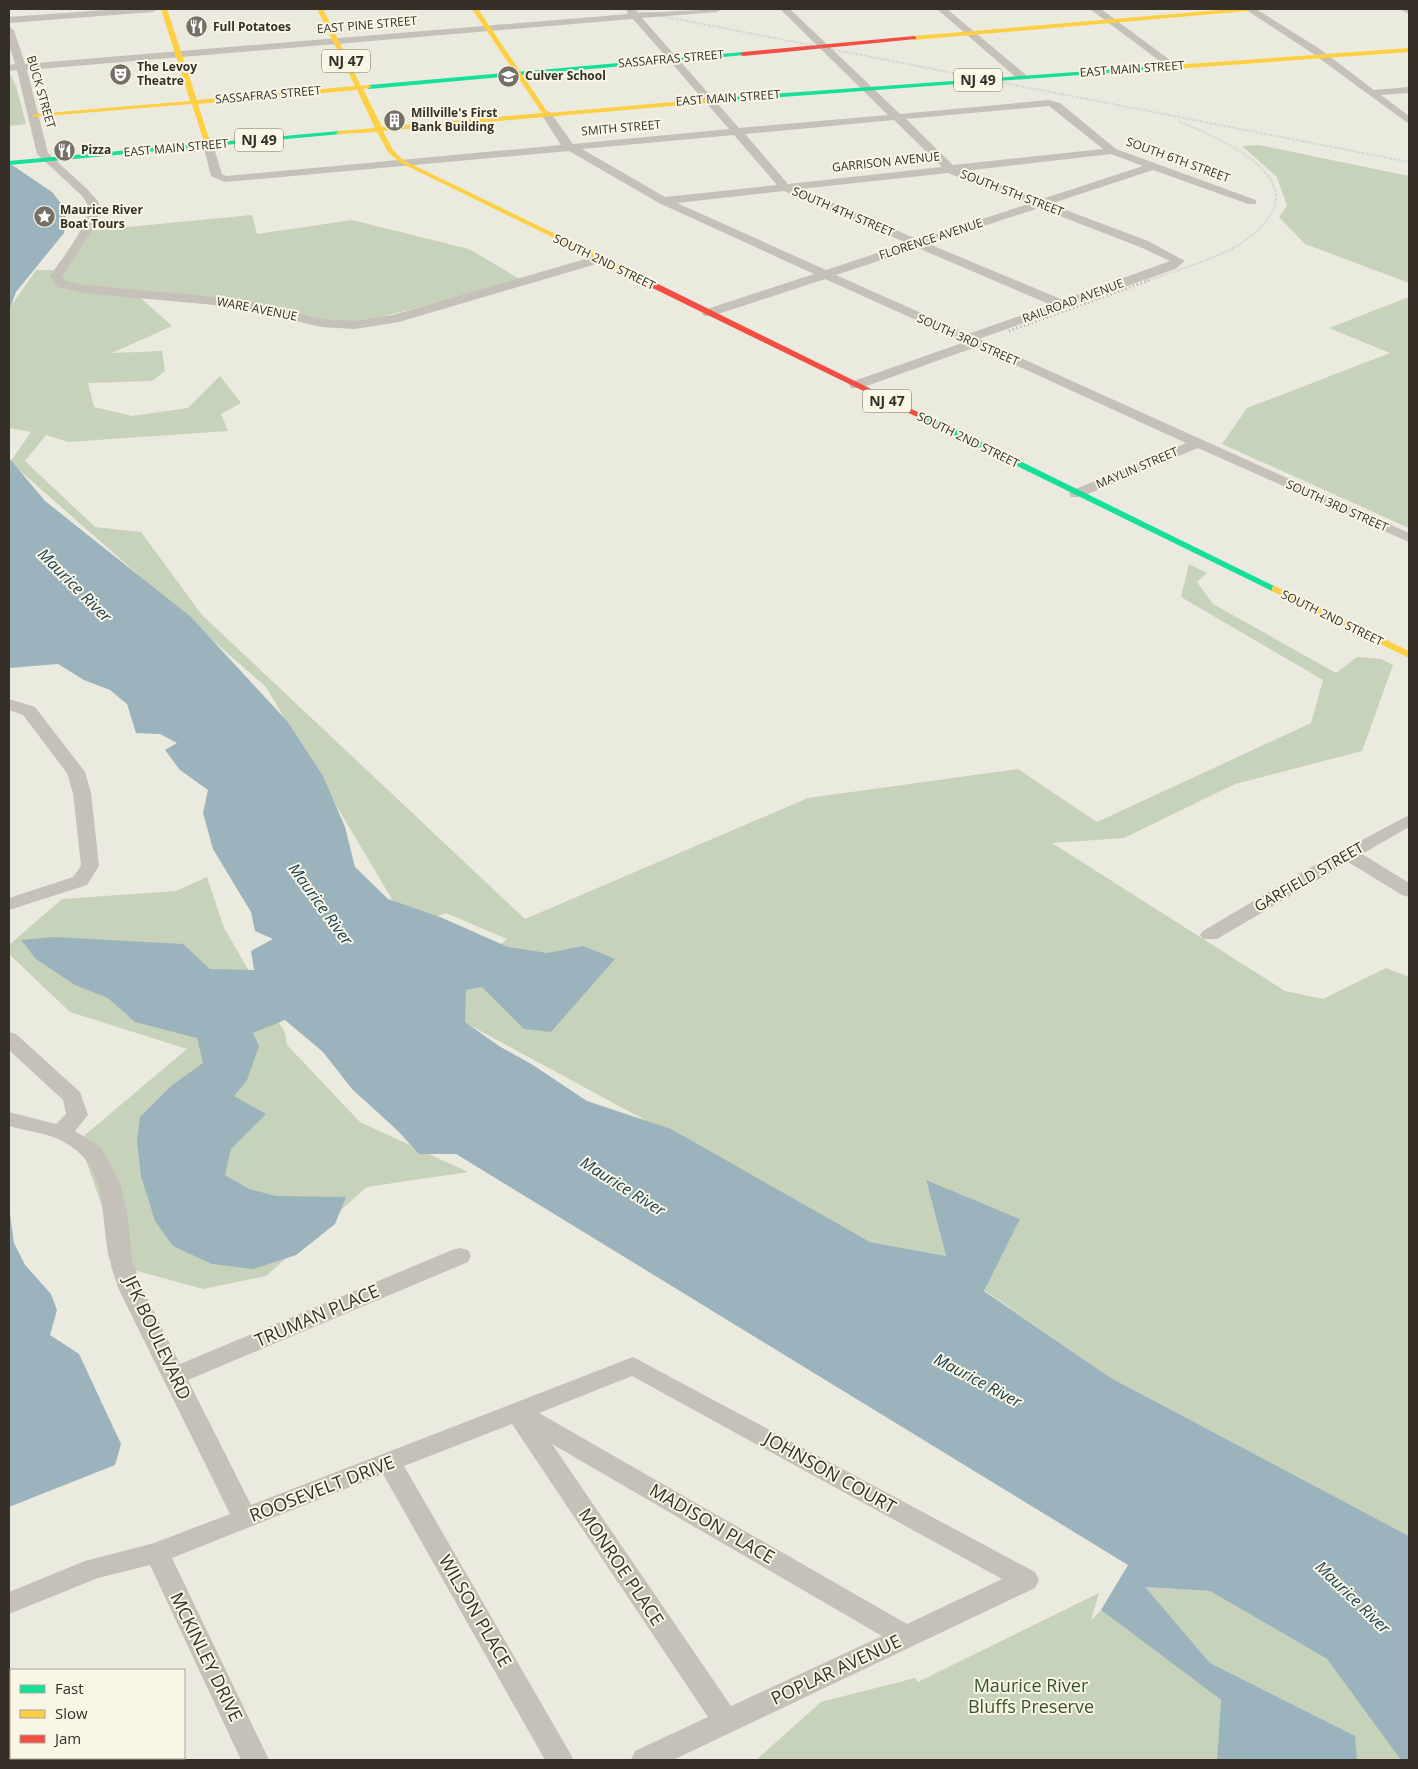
<svg xmlns="http://www.w3.org/2000/svg" width="1418" height="1769" viewBox="0 0 1418 1769" font-family="'Open Sans',sans-serif">
<style>
.green{fill:#c6d2b9}
.water{fill:#9bb3bc}
.lines{fill:none;stroke-linecap:round;stroke-linejoin:round}
.street{fill:#c5c1b8;fill-rule:evenodd}
.fast{fill:#16e098;fill-rule:evenodd}
.slow{fill:#ffcf43;fill-rule:evenodd}
.jam{fill:#f24e42;fill-rule:evenodd}
.rail-far1{stroke:#acaaa3;stroke-width:2;stroke-dasharray:0.5 2;stroke-linecap:butt}
.rail{stroke:#acaaa3;stroke-width:3;stroke-dasharray:1 3;stroke-linecap:butt}
.labels{text-anchor:middle;stroke-width:4;stroke-linejoin:round;paint-order:stroke}
.far-street-label{font-size:12px;fill:#352f27;stroke:#f9f6e5}
.far-poi-label{font-size:12px;font-weight:bold;fill:#352f27;stroke:#f9f6e5;text-anchor:start}
.shield{fill:#f9f6e5;stroke:#706b60;stroke-width:1}
.shield-label{font-size:14px;font-weight:bold;fill:#352f27}
.street-label{font-size:15px;fill:#352f27;stroke:#f9f6e5}
.water-label{font-size:16px;font-style:italic;fill:#1d4155;stroke:#f9f6e5}
.near-street-label{font-size:18px;fill:#352f27;stroke:#f9f6e5}
.near-park-label{font-size:18px;fill:#38522b;stroke:#f9f6e5}
</style>
<rect width="100%" height="100%" fill="#ebeadf"/>
<g class="green">
<path d="M9 72 16 86 26 124 9 126Z"/>
<path d="M1259 145 1409 176V283L1305 244 1279 217 1287 206 1277 177 1242 146Z"/>
<path d="M252 215 257 234 352 220 469 249 523 281 349 325 135 293 172 326 112 353 162 351 165 371 152 381 88 383 94 407 132 416 188 408 220 376 241 403 221 414 228 431 68 442 46 435 25 461 95 527 141 532 202 615 525 919 808 798 1018 769 1097 822 1311 723 1323 680 1181 597 1189 564 1207 573 1197 582 1213 604 1336 673 1357 657 1381 659 1393 665 1362 751 1235 784 1124 838 1052 843 1285 991 1323 999 1386 968 1409 977V1536L1111 1378 984 1290 1020 1219 926 1181 946 1256 870 1242 449 1014 448 987 507 939 446 913 409 928 266 687 10 462 31 432 9 428V309L36 270H59L86 231Z"/>
<path d="M1409 297V528L1222 444 1247 408 1390 353 1329 328Z"/>
<path d="M207 877 224 928 285 1033 287 1045 360 1122 468 1172 367 1187 266 1276 203 1289 123 1267 79 1140 187 1049 70 1012 9 954V945L62 899 176 891Z"/>
<path d="M1144 1587 1210 1591 1327 1659 1355 1697 1409 1760H1357L1355 1741 1330 1724 1210 1663Z"/>
<path d="M1099 1593 1091 1620 1101 1610 1221 1700 1217 1760H756L821 1702 915 1678 918 1682Z"/>
</g>
<g class="water">
<path d="M9 163 52 192 66 210 64 233 16 292 9 311Z"/>
<path d="M9 458 45 501 191 617 287 721 323 776 345 827 355 867 388 899 440 917 508 947 547 953 583 946 615 959 551 1032 524 1029 482 987 466 990 465 1022 499 1046 533 1065 587 1101 671 1129 870 1242 946 1256 926 1180 1020 1219 984 1291 1111 1378 1409 1536V1760H1401L1327 1659 1210 1591 1145 1587 1210 1663 1355 1736 1357 1760H1217L1221 1700 1101 1610 1128 1565 456 1154H419L398 1131 352 1089 323 1052 285 1020 253 1033 259 1046 247 1080 234 1096 266 1114 231 1149 225 1175 249 1189 276 1196 346 1197 335 1224 296 1255 253 1269 212 1264 173 1246 155 1221 141 1176 137 1142 140 1117 171 1086 203 1063 197 1038 135 1022 108 998 75 985 36 959 21 940 55 937 183 944 210 969 254 970 251 951 273 939 255 931 251 912 213 849 203 813 208 790 180 770 165 750 177 743 160 734 136 733 127 704 110 690 84 680 58 664 9 668Z"/>
<path d="M9 1207 14 1243 25 1265 51 1294 57 1310 50 1335 79 1354 121 1444 115 1465 9 1507Z"/>
</g>
<g class="lines">
<g class="street">
<path d="M119 9H158L153 12 9 23V17Z"/>
<path d="M626 9H634L638 13 722 9 717 12 642 18 739 128 888 115 780 9H790L900 114 1049 100 1060 103 1116 149 1256 200V204H1248L1153 170 1050 204 1148 241 1185 261 1175 269 979 339 1409 533V542L1198 448 1081 497H1071L1069 494 1071 491 1186 443 976 347 861 388H851L849 385 851 382 965 342 825 279 712 316H704L702 313 704 310 814 274 659 203 569 151 225 182 211 176 203 145 208 142 213 145 222 174 226 176 561 145 541 114 546 111 550 112 573 144 729 129 633 19 27 70 48 153 88 190 98 201 100 209 97 222 62 276 66 281 83 285 237 299 321 319 355 321 393 315 599 255 605 259 603 262 399 322 355 329 321 327 237 307 83 293 58 287 50 276C60 261 89 225 88 208 87 202 84 198 80 194L37 154 17 70 9 71V65L15 64 9 45V27L14 30 25 64 628 14ZM1049 106 1103 149 953 165 906 119ZM894 120 942 167 788 184 745 134ZM734 135 777 185 665 197 582 149ZM1111 154 1143 166 1039 200 963 171ZM948 173 1028 204 919 240 800 189ZM784 191 907 243 826 270 677 203ZM1039 208 1140 247 1170 261 1063 300 929 244ZM918 248 1051 305 968 334 836 275Z"/>
<path d="M937 9H947L1026 75V79H1018Z"/>
<path d="M1090 9H1101L1178 66 1169 68Z"/>
<path d="M1245 9H1256L1320 49 1374 90 1409 87V93L1381 95 1409 116V124L1312 53Z"/>
<path d="M1400 9H1409V14Z"/>
<path d="M9 699 35 707 85 772 91 793 99 866 87 885 9 910V898L73 877 81 866 73 793 67 773 23 715 9 710Z"/>
<path d="M1409 815V827L1362 854 1409 883V897L1402 895 1348 862 1217 939H1203L1200 935 1203 931 1302 872Z"/>
<path d="M9 1032 16 1034 80 1092 88 1115 75 1131 101 1147 120 1183 127 1211 132 1260 143 1290 180 1364 452 1250 460 1248 468 1250 471 1256 468 1262 188 1380 251 1505 633 1357 1035 1572 1039 1580 1035 1588 673 1760H631L635 1751 708 1717 512 1424 404 1466 574 1760H545L383 1474 172 1558 269 1760H241L150 1565 98 1578 9 1614V1592L85 1561 154 1543 230 1514 119 1290C116 1280 112 1271 110 1261 98 1212 113 1161 53 1137 39 1132 23 1130 9 1126V1112L56 1124 66 1114 63 1100 9 1050ZM632 1376 1002 1579 907 1624 539 1413ZM552 1444 882 1636 731 1706Z"/>
<path d="M9 1726 11 1727V1758H30L31 1760H9Z"/>
</g>
<g class="fast">
<path d="M743 52 746 54 745 55 369 89 366 87 369 85Z"/>
<path d="M1146 67 1149 69 1148 70 729 101 726 99 729 97Z"/>
<path d="M339 131 342 133 341 134 9 165V161Z"/>
<path d="M923 416H929L1280 589 1275 592 1272 591 923 420Z"/>
</g>
<g class="slow">
<path d="M161 9H167L197 100 355 86 317 9H323L361 86 369 85 372 87 363 89 382 127 542 113 472 9H478L548 113 729 97 732 99 729 101 383 131 393 150 403 160 640 275V279H637L399 162 388 152 377 132 337 134 336 133 339 131 375 128 357 90 198 104 211 145 208 147 205 145 192 104 33 117 32 116 35 114 190 101Z"/>
<path d="M1231 9H1251L1248 11 914 40 911 38 914 36Z"/>
<path d="M1409 48V52L1146 71 1143 69 1146 67Z"/>
<path d="M1275 586 1409 651V658L1272 591V587Z"/>
</g>
<g class="jam">
<path d="M914 36 916 37V39L743 56 740 54 743 52Z"/>
<path d="M634 275H640L930 418 926 420H923L634 279Z"/>
</g>
<g class="rail-far1">
<path d="M626 9 1409 162"/>
<path d="M1146 281C1172 272 1200 264 1225 252 1240 245 1256 234 1267 220 1305 172 1211 135 1178 121"/>
</g>
<path class="rail" d="M1009 331 1150 280"/>
</g>
<defs>
<symbol id="restaurant-disc" viewBox="-11 -11 22 22"><circle r="9.5" fill="#757067" stroke="#f9f6e5"/><path d="M-5-6h1v4h1v-4h1v4h1v-4h1v5L-1.5 .5V6h-2V.5L-5-1ZM5-6V6H3V1.5H1.5Q1.5-4 5-6Z" fill="#fff"/></symbol>
<symbol id="theatre-disc" viewBox="-11 -11 22 22"><circle r="9.5" fill="#757067" stroke="#f9f6e5"/><path d="M-5-5.5Q0-4 5-5.5V0Q5 5 0 6Q-5 5-5 0ZM-3.3-2.5H-1v1.5H-3.3ZM1-2.5H3.3v1.5H1ZM-2.8 1Q0 5.5 2.8 1Z" fill="#fff"/></symbol>
<symbol id="school-disc" viewBox="-11 -11 22 22"><circle r="9.5" fill="#757067" stroke="#f9f6e5"/><path d="M0-5L7-2L0 1L-7-2ZM-4 1L0 2.5L4 1V4Q0 6-4 4Z" fill="#fff"/></symbol>
<symbol id="building-disc" viewBox="-11 -11 22 22"><circle r="9.5" fill="#757067" stroke="#f9f6e5"/><path d="M-4-6H4V6H1V3H-1V6H-4ZM-2.5-4.3h1.7v1.8h-1.7ZM.8-4.3h1.7v1.8H.8ZM-2.5-1h1.7V.8h-1.7ZM.8-1h1.7V.8H.8Z" fill="#fff"/></symbol>
<symbol id="sight-disc" viewBox="-11 -11 22 22"><circle r="9.5" fill="#757067" stroke="#f9f6e5"/><path d="M0-6L1.8-2.2L6-1.7L2.9 1.2L3.7 5.4L0 3.3L-3.7 5.4L-2.9 1.2L-6-1.7L-1.8-2.2Z" fill="#fff"/></symbol>
</defs>
<g fill-rule="evenodd">
<use href="#restaurant-disc" x="184" y="14" width="25" height="25"/>
<use href="#theatre-disc" x="108" y="62" width="25" height="25"/>
<use href="#school-disc" x="496" y="64" width="25" height="25"/>
<use href="#building-disc" x="382" y="108" width="25" height="25"/>
<use href="#restaurant-disc" x="52" y="138" width="25" height="25"/>
<use href="#sight-disc" x="32" y="204" width="25" height="25"/>
</g>
<g class="labels">
<g class="far-street-label">
<text transform="translate(367 25) rotate(-5)" y="4">EAST PINE STREET</text>
<text transform="translate(671 59) rotate(-5)" y="4">SASSAFRAS STREET</text>
<text transform="translate(1132 69) rotate(-4)" y="4">EAST MAIN STREET</text>
<text transform="translate(41 92) rotate(74)" y="4">BUCK STREET</text>
<text transform="translate(268 95) rotate(-5)" y="4">SASSAFRAS STREET</text>
<text transform="translate(728 98) rotate(-4)" y="4">EAST MAIN STREET</text>
<text transform="translate(621 128) rotate(-5)" y="4">SMITH STREET</text>
<text transform="translate(176 148) rotate(-5)" y="4">EAST MAIN STREET</text>
<text transform="translate(1178 160) rotate(20)" y="4">SOUTH 6TH STREET</text>
<text transform="translate(886 162) rotate(-6)" y="4">GARRISON AVENUE</text>
<text transform="translate(1012 193) rotate(21)" y="4">SOUTH 5TH STREET</text>
<text transform="translate(843 212) rotate(23)" y="4">SOUTH 4TH STREET</text>
<text transform="translate(931 239) rotate(-18)" y="4">FLORENCE AVENUE</text>
<text transform="translate(604 262) rotate(26)" y="4">SOUTH 2ND STREET</text>
<text transform="translate(1073 301) rotate(-20)" y="4">RAILROAD AVENUE</text>
<text transform="translate(257 309) rotate(11)" y="4">WARE AVENUE</text>
<text transform="translate(968 340) rotate(24)" y="4">SOUTH 3RD STREET</text>
<text transform="translate(968 440) rotate(26)" y="4">SOUTH 2ND STREET</text>
<text transform="translate(1137 468) rotate(-23)" y="4">MAYLIN STREET</text>
<text transform="translate(1337 506) rotate(24)" y="4">SOUTH 3RD STREET</text>
<text transform="translate(1332 618) rotate(26)" y="4">SOUTH 2ND STREET</text>
</g>
<g class="far-poi-label">
<text x="213" y="31">Full Potatoes</text>
<text x="137" y="71">The Levoy<tspan x="137" dy="14">Theatre</tspan></text>
<text x="525" y="80">Culver School</text>
<text x="411" y="117">Millville's First<tspan x="411" dy="14">Bank Building</tspan></text>
<text x="81" y="154">Pizza</text>
<text x="60" y="214">Maurice River<tspan x="60" dy="14">Boat Tours</tspan></text>
</g>
<g class="shield">
<rect x="322" y="49.5" width="48" height="23" rx="4"/>
<rect x="954" y="68.5" width="48" height="23" rx="4"/>
<rect x="235" y="128.5" width="48" height="23" rx="4"/>
<rect x="863" y="389.5" width="48" height="23" rx="4"/>
</g>
<g class="shield-label">
<text x="346" y="66">NJ 47</text>
<text x="978" y="85">NJ 49</text>
<text x="259" y="145">NJ 49</text>
<text x="887" y="406">NJ 47</text>
</g>
<g class="street-label">
<text transform="translate(1309 877) rotate(-30)" y="5">GARFIELD STREET</text>
</g>
<g class="water-label">
<text transform="translate(75 585) rotate(45)" y="6">Maurice River</text>
<text transform="translate(321 904) rotate(54)" y="6">Maurice River</text>
<text transform="translate(623 1186) rotate(32)" y="6">Maurice River</text>
<text transform="translate(978 1380) rotate(28)" y="6">Maurice River</text>
<text transform="translate(1353 1597) rotate(44)" y="6">Maurice River</text>
</g>
<g class="near-street-label">
<text transform="translate(317 1316) rotate(-23)" y="6">TRUMAN PLACE</text>
<text transform="translate(157 1338) rotate(65)" y="6">JFK BOULEVARD</text>
<text transform="translate(830 1473) rotate(29)" y="6">JOHNSON COURT</text>
<text transform="translate(322 1489) rotate(-21)" y="6">ROOSEVELT DRIVE</text>
<text transform="translate(712 1524) rotate(30)" y="6">MADISON PLACE</text>
<text transform="translate(621 1567) rotate(56)" y="6">MONROE PLACE</text>
<text transform="translate(475 1611) rotate(60)" y="6">WILSON PLACE</text>
<text transform="translate(206 1657) rotate(64)" y="6">MCKINLEY DRIVE</text>
<text transform="translate(836 1670) rotate(-25)" y="6">POPLAR AVENUE</text>
</g>
<g class="near-park-label">
<text x="1031" y="1692">Maurice River<tspan x="1031" dy="21">Bluffs Preserve</tspan></text>
</g>
</g>
<rect width="1418" height="1769" fill="none" stroke="#352f27" stroke-width="20"/>
<rect x="10" y="1669" width="175" height="90" fill="#f9f6e5" stroke="#aba699"/>
<rect x="20" y="1685" width="25" height="8" fill="#16e098" stroke="#aba699"/>
<text x="55" y="1694" font-size="15" fill="#352f27">Fast</text>
<rect x="20" y="1710" width="25" height="8" fill="#ffcf43" stroke="#aba699"/>
<text x="55" y="1719" font-size="15" fill="#352f27">Slow</text>
<rect x="20" y="1735" width="25" height="8" fill="#f24e42" stroke="#aba699"/>
<text x="55" y="1744" font-size="15" fill="#352f27">Jam</text>
</svg>
